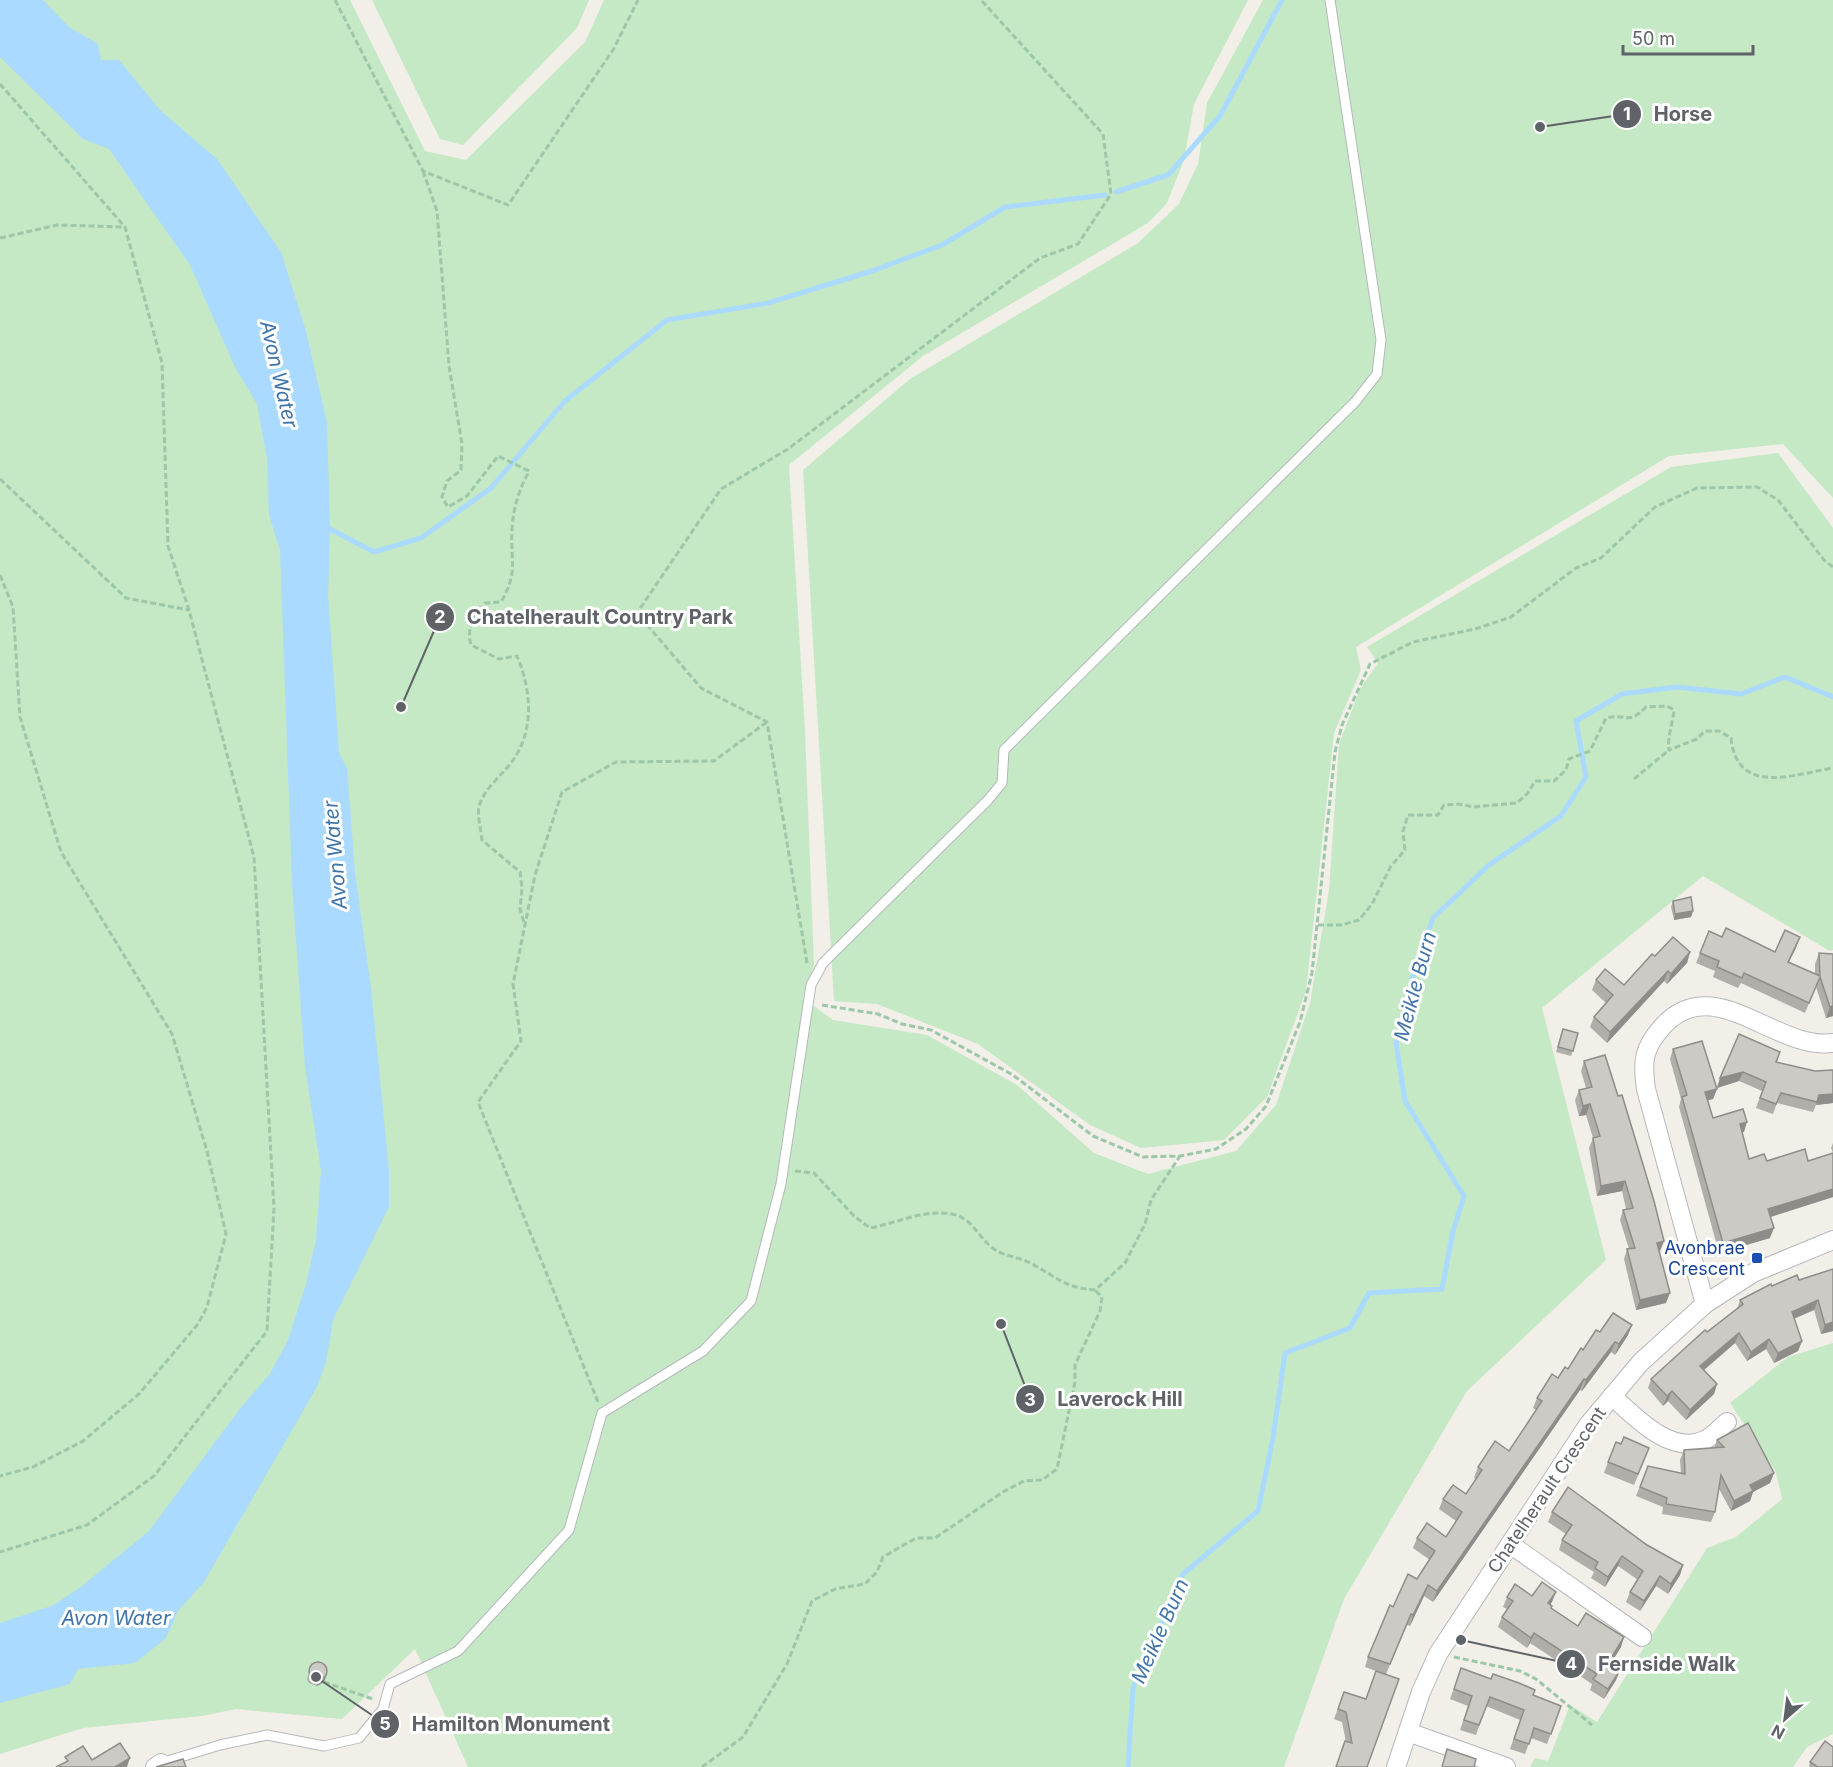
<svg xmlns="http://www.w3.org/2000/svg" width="1833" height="1767" viewBox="0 0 1833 1767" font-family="Inter,sans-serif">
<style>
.green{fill:#c5e8c5}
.water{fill:#aadaff}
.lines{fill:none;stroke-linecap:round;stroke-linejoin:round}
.stream{stroke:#aadaff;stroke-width:5}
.lane-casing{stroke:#b5b8bc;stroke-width:11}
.street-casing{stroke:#b5b8bc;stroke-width:20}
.path{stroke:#9cc7a9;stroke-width:3;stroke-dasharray:6 3;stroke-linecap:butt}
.lane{stroke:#fff;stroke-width:9}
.street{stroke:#fff;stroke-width:18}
.wall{fill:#afaea9}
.shaded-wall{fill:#8f8d8a}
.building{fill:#cccac5;stroke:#8f8d8a;stroke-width:1.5}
.transit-dot{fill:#1a4fb4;stroke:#fff;stroke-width:2}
.labels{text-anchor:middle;stroke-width:6;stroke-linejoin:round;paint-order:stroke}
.transit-label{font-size:18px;fill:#164399;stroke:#fff;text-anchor:end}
.street-label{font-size:18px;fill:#5f6368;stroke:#fff}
.water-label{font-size:20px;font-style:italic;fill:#4174aa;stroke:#fff}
.leader{fill:none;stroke:#5f6368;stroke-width:2}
.callout-dot{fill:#5f6368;stroke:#fff;stroke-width:2}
.mark-label{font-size:18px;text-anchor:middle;font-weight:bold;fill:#fff}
.callout-label{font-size:20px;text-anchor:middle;font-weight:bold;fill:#5f6368;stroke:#fff;stroke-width:6;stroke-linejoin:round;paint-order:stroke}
</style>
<rect width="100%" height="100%" fill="#f1efe8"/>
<g class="green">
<path d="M0 0H350L425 151 466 160 585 42 604 0H1248L1194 104 1184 160 1167 203 1148 223 923 356 789 465 805 731 814 965 803 998 833 1020 927 1035 1017 1085 1094 1153 1148 1174 1236 1151 1276 1105 1310 1003 1329 890 1339 744 1360 689 1378 663 1367 647 1671 467 1778 453 1833 528V950L1830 951 1703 876 1542 1008 1606 1260 1467 1391 1344 1599 1284 1767H468L415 1649 342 1719 236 1709 202 1716 83 1728 0 1754Z"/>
<path d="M372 0H589L577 28 463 145 440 139Z"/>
<path d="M1263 0H1833V498L1783 444 1669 456 1356 647 1361 670 1334 733 1306 991 1267 1097 1224 1140 1141 1148 1090 1125 978 1044 877 1004 834 1001 803 470 910 379 1138 243 1179 204 1198 164 1207 103Z"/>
<path d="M1833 1343V1734L1807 1747 1793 1767H1530L1535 1758 1548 1761 1570 1705 1597 1722 1707 1548 1736 1537 1782 1499 1776 1472 1730 1403 1788 1357Z"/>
</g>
<path class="water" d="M0 0H43L69 27 98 44 101 60H119L161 111 217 159 281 252 306 331 327 423 330 529 328 595 339 753 347 768 355 873 371 988 389 1170V1207L333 1320 326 1362 317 1387 204 1582 178 1611 166 1638 135 1663 78 1669 70 1684 0 1703V1623L54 1605 82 1586 149 1531 242 1406 270 1374 288 1340 306 1284 316 1240 321 1171 305 1066 292 883 280 550 269 515 267 459 257 404 235 367 190 265 109 149 83 139 0 57Z"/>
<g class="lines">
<g class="stream">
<path d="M1116 192 1168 175 1220 116 1282 0"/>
<path d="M324 526 374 552 421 538 491 488 565 401 667 320 768 303 872 271 942 245 1005 207 1105 195"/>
<path d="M1128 1767 1133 1688 1183 1574 1258 1511 1273 1438 1285 1353 1350 1328 1369 1293 1442 1289 1453 1231 1464 1196 1405 1101 1396 1043 1414 973 1433 918 1489 865 1561 816 1586 777 1576 721 1622 694 1677 687 1741 694 1785 677 1833 697"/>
</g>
<defs>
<path id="lane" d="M161 1763 220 1745 267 1735 324 1746 359 1738 383 1709 390 1684 458 1651 569 1530 602 1413 703 1351 751 1301 781 1184 811 985 823 963 988 800 1002 783 1004 750 1355 402 1377 374 1381 340 1330 0"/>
<g id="street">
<path d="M1705 1304 1646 1089C1642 1061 1643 1048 1663 1026 1714 970 1775 1051 1833 1043"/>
<path d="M1612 1396C1635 1417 1671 1456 1705 1440 1713 1436 1720 1428 1727 1422"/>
<path d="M1510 1544 1642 1637"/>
<path d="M1408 1732 1506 1767"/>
<path d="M155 1767 161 1763"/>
<path d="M1396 1767 1421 1692 1438 1654 1588 1425 1641 1362 1705 1304 1753 1273 1833 1240"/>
</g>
</defs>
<use href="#lane" class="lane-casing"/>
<use href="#street" class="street-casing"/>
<g class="path">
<path d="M335 0 423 171 508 205 613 50 638 0"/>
<path d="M0 84 125 227 162 363 168 546 189 610 254 857 274 1208 267 1331 154 1476 87 1525 0 1552"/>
<path d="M423 171 437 211 449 366 462 444 461 470 447 481 442 497 448 507 467 496 498 456 529 471C519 490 513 508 512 530 510 561 519 571 501 602L485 603C474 617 466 627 471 645L499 659 517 656C533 694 535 737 506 769 496 780 482 793 479 807 477 816 481 830 482 840L520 872 522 888 520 909 525 926"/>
<path d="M0 238 57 225 125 227"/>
<path d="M0 479 126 598 189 610"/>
<path d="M0 575 13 607 20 717 61 852 172 1034 207 1151 226 1234 207 1307 198 1324 139 1394 83 1441 33 1467 0 1476"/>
<path d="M1634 779 1669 750"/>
<path d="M1318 925H1341L1359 920 1372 904 1391 866 1405 850 1403 831 1408 815H1438L1444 805 1459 804 1473 807 1517 803 1528 793 1535 781H1554L1566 770 1569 759 1590 751 1606 718C1628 713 1627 726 1646 707L1667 706 1674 710C1673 723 1667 737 1669 750L1697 739 1705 731H1719L1731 738C1737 797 1795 774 1833 768"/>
<path d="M807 963 767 722 701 688 637 613 721 489 788 449 1040 258 1078 244 1111 194 1103 134 981 0"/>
<path d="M822 1005 878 1014 902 1024 931 1030 1013 1075 1093 1136 1143 1157 1180 1156 1216 1149 1246 1129 1266 1106 1300 1022 1312 973 1335 752 1342 725 1370 664 1413 642 1475 629 1511 617 1576 568 1601 558 1655 507 1697 488 1757 487 1778 500 1824 560 1833 567"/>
<path d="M795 1171 814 1173 854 1216 870 1228C897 1223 924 1209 952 1214 973 1218 978 1238 994 1249 1006 1257 1020 1257 1032 1264 1059 1278 1062 1287 1095 1290L1125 1263 1145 1224 1151 1200 1180 1156"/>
<path d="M598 1402 478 1102 521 1041 513 984 535 875 562 792 616 762 714 761 767 722"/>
<path d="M1454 1657 1520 1671 1536 1679 1592 1725"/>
<path d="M324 1682 373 1699"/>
<path d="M702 1767 743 1737 787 1664 812 1601 835 1589 865 1584 877 1572 883 1557 916 1538H935L1003 1492 1024 1481 1042 1480 1057 1469 1075 1382V1365L1100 1311 1102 1297 1095 1290"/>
</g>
<use href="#lane" class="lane"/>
<use href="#street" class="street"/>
</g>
<g class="wall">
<path d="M1673 901 1693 911 1691 917 1674 920 1671 907Z"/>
<path d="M1722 937 1775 952 1800 937 1789 962 1815 974V964L1819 953 1833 954V1016L1826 1018 1816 987 1805 1013 1741 983 1738 988 1713 977 1715 971 1696 963 1700 953Z"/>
<path d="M1690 952 1687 963 1667 984 1664 981 1607 1043 1590 1027 1594 1017 1606 1003 1592 990 1596 980 1624 985 1655 956Z"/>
<path d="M1578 1033 1571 1056 1556 1052 1561 1034Z"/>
<path d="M1673 1049 1717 1089 1713 1099 1707 1100 1713 1118 1744 1132H1742L1749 1159 1767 1161H1808L1833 1153 1831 1148 1833 1143V1197L1770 1217V1238L1719 1253 1679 1107 1681 1099 1670 1059Z"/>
<path d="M1780 1052 1777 1062 1815 1071 1833 1103 1816 1105 1813 1112 1777 1103 1773 1114 1756 1108 1762 1091 1739 1081 1717 1088 1720 1078Z"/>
<path d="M1584 1061 1664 1241 1659 1252 1666 1303 1636 1310 1624 1259 1627 1249H1629L1620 1220 1623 1210 1626 1209 1622 1191 1597 1196 1589 1148 1593 1138 1586 1115 1579 1116 1575 1100 1579 1090 1586 1088 1581 1071Z"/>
<path d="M1833 1269V1331L1821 1334 1814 1310 1794 1319 1802 1341 1798 1351 1774 1363 1766 1349 1747 1361 1735 1343 1704 1370 1717 1384 1714 1394 1686 1420 1668 1401 1663 1406 1648 1388 1651 1379 1707 1332 1737 1309 1740 1300 1772 1286 1799 1280Z"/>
<path d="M1600 1332 1628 1335 1615 1355 1611 1352 1582 1391 1580 1390 1433 1602 1424 1596 1410 1626 1407 1625 1386 1674 1367 1767 1346 1742 1342 1722 1334 1719 1344 1692 1366 1699 1376 1671 1365 1667 1368 1657 1393 1607 1417 1579 1430 1560 1413 1548 1417 1538 1446 1537 1456 1521 1439 1509 1443 1499 1466 1494 1476 1479 1474 1478 1478 1467 1509 1451 1536 1410 1533 1408 1537 1398 1568 1369 1583 1350Z"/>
<path d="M1717 1440 1774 1473 1770 1483 1753 1492 1750 1501 1731 1511 1718 1487 1715 1512 1711 1522 1662 1514 1663 1507 1636 1496 1648 1466 1681 1473 1680 1460 1684 1450 1714 1448Z"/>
<path d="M1645 1459 1634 1485 1604 1473 1608 1462Z"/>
<path d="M1552 1512 1647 1545 1683 1565 1680 1575 1668 1594 1656 1586 1640 1611 1626 1602 1630 1592 1638 1580 1618 1566 1605 1587 1591 1578 1594 1572 1559 1550 1562 1540 1566 1534 1548 1522Z"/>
<path d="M1556 1592 1550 1605 1552 1606 1551 1608 1578 1626 1621 1647 1610 1664 1620 1670 1616 1680 1604 1699 1590 1690 1592 1684 1530 1643 1527 1648 1498 1627 1502 1617 1507 1609 1503 1607 1507 1597 1532 1596Z"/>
<path d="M311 1665 324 1682 317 1686 309 1683 307 1679Z"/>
<path d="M1461 1668 1561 1706 1547 1744 1531 1738 1525 1754 1510 1749 1520 1720 1486 1706 1476 1735 1460 1730 1468 1706 1450 1699Z"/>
<path d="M1810 1762 1833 1767H1809Z"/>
</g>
<g class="shaded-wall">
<path d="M1693 911 1691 917 1674 920 1675 914Z"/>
<path d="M1800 937 1796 948 1784 972 1788 962Z"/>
<path d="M1690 952 1687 963 1667 984 1671 974Z"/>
<path d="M1668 971 1664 981 1607 1043 1610 1032Z"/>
<path d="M1833 1006V1016L1826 1018 1830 1007Z"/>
<path d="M1743 1072 1739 1081 1717 1088 1720 1078Z"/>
<path d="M1717 1089 1713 1099 1702 1102 1705 1092Z"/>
<path d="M1833 1094V1103L1816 1105 1819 1095Z"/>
<path d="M1590 1104 1586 1115 1579 1116 1583 1106Z"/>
<path d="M1747 1122 1744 1132 1736 1134 1740 1124Z"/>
<path d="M1625 1181 1622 1191 1597 1196 1601 1186Z"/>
<path d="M1833 1189V1197L1764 1219 1768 1209Z"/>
<path d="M1774 1228 1770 1238 1719 1253 1723 1243Z"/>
<path d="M1664 1241 1660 1251 1653 1253 1657 1243Z"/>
<path d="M1670 1293 1666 1303 1636 1310 1640 1300Z"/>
<path d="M1818 1300 1814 1310 1788 1321 1792 1312Z"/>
<path d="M1833 1322V1331L1821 1334 1825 1325Z"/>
<path d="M1632 1325 1628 1335 1615 1355 1619 1344Z"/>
<path d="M1739 1333 1735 1343 1697 1376 1700 1366Z"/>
<path d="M1769 1339 1766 1349 1747 1361 1751 1352Z"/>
<path d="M1802 1341 1798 1351 1774 1363 1778 1353Z"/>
<path d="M1615 1342 1611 1352 1582 1391 1586 1380Z"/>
<path d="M1584 1379 1580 1390 1433 1602 1437 1591Z"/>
<path d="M1717 1384 1714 1394 1686 1420 1690 1410Z"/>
<path d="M1672 1391 1668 1401 1663 1406 1667 1396Z"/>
<path d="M1774 1473 1770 1483 1753 1492 1750 1501 1731 1511 1734 1501 1750 1485Z"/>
<path d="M1622 1556 1618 1566 1605 1587 1608 1577Z"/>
<path d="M1683 1565 1680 1575 1668 1594 1671 1584Z"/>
<path d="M1660 1576 1656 1586 1640 1611 1644 1601Z"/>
<path d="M1428 1585 1424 1596 1410 1626 1413 1615Z"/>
<path d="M1556 1592 1552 1602 1544 1613 1548 1603Z"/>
<path d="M1534 1633 1530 1643 1527 1648 1531 1638Z"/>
<path d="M1624 1637 1621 1647 1605 1673 1608 1663Z"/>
<path d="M1620 1670 1616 1680 1604 1699 1608 1689Z"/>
<path d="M326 1677 324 1682 317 1686 319 1680Z"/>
<path d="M130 1758 127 1767H115Z"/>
</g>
<g class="building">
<path d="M1691 897 1693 911 1675 914 1673 901Z"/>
<path d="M1726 928 1775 952 1785 930 1800 937 1788 962 1820 976 1819 953 1833 954V1006L1830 1007 1820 977 1809 1003 1744 973 1742 978 1717 967 1719 961 1700 953 1709 931 1722 937Z"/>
<path d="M1673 937 1690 952 1671 974 1668 971 1610 1032 1594 1017 1613 995 1596 980 1605 969 1624 985 1652 954 1655 956Z"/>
<path d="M1563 1029 1578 1033 1573 1051 1558 1047Z"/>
<path d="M1739 1034 1780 1052 1776 1062 1815 1071 1833 1070V1094L1819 1095 1817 1102 1781 1093 1776 1104 1760 1098 1766 1082 1743 1072 1720 1078Z"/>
<path d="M1702 1041 1717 1089 1705 1092 1713 1118 1743 1109 1747 1122 1740 1124 1749 1159 1764 1154 1767 1161 1805 1149 1808 1161 1833 1153V1189L1768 1209 1774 1228 1723 1243 1682 1097 1687 1095 1673 1049Z"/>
<path d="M1605 1055 1618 1096 1622 1095 1654 1201 1664 1241 1657 1243 1670 1293 1640 1300 1627 1249 1635 1248 1623 1210 1633 1208 1625 1181 1601 1186 1593 1138 1600 1136 1590 1104 1583 1106 1579 1090 1592 1087 1584 1061Z"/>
<path d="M1833 1269V1322L1825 1325 1818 1300 1792 1312 1802 1341 1778 1353 1769 1339 1751 1352 1739 1333 1700 1366 1717 1384 1690 1410 1672 1391 1667 1396 1651 1379 1705 1330 1707 1332 1743 1304 1740 1300 1771 1284 1772 1286 1797 1275 1799 1280Z"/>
<path d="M1613 1313 1632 1325 1619 1344 1615 1342 1586 1380 1584 1379 1437 1591 1428 1585 1413 1615 1411 1614 1390 1664 1368 1657 1390 1605 1393 1607 1408 1574 1417 1579 1435 1551 1417 1538 1427 1523 1446 1537 1462 1512 1443 1499 1453 1485 1466 1494 1482 1470 1478 1467 1495 1441 1509 1451 1542 1401 1537 1398 1552 1374 1558 1378 1565 1367 1568 1369 1581 1348 1583 1350 1596 1330 1600 1332Z"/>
<path d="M1748 1423 1774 1473 1750 1485 1753 1491 1734 1501 1721 1475 1715 1512 1666 1504 1667 1498 1640 1487 1648 1466 1685 1474 1684 1450 1724 1447 1717 1440Z"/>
<path d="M1624 1437 1649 1448 1638 1474 1608 1462 1616 1442 1621 1444Z"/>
<path d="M1568 1487 1647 1545 1683 1565 1671 1584 1660 1576 1644 1601 1630 1592 1643 1571 1622 1556 1608 1577 1595 1568 1598 1562 1562 1540 1572 1525 1552 1512Z"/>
<path d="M1542 1582 1556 1592 1548 1603 1552 1606 1551 1608 1578 1626 1586 1613 1624 1637 1608 1663 1620 1670 1608 1689 1593 1679 1597 1674 1534 1633 1531 1638 1502 1617 1513 1601 1507 1597 1515 1584 1532 1596Z"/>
<circle cx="318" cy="1671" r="9"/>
<path d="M1461 1668 1491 1679 1493 1674 1519 1683 1535 1690 1533 1695 1561 1706 1551 1734 1534 1728 1529 1744 1514 1739 1524 1710 1490 1697 1479 1725 1464 1720 1472 1696 1454 1689Z"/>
<path d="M1376 1671 1399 1679 1367 1767H1336L1345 1741 1352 1743 1346 1712 1338 1709 1344 1692 1366 1699Z"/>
<path d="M1825 1741 1833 1747V1767H1818L1810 1762Z"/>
<path d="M120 1743 130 1758 115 1767H56L68 1761 65 1757 83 1746 92 1760Z"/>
<path d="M1447 1749 1476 1759 1474 1767H1442Z"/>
<path d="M183 1759 186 1767H156Z"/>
</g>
<rect class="transit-dot" x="1751" y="1252" width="12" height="12" rx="3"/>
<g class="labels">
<g class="transit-label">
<text x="1745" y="1254">Avonbrae<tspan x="1745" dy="21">Crescent</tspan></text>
</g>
<g class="street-label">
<text transform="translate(1547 1490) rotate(-56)" y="6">Chatelherault Crescent</text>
</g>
<g class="water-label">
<text transform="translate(279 374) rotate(77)" y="7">Avon Water</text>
<text transform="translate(335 855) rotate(-95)" y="7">Avon Water</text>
<text transform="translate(1415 986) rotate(-75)" y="7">Meikle Burn</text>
<text x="116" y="1625">Avon Water</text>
<text transform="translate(1160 1631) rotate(-66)" y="7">Meikle Burn</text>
</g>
</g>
<path class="leader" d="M1540 127L1627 114M401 707L440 617M1001 1324L1030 1399M1461 1640L1571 1664M316 1677L385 1724"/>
<g class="callout-dot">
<circle cx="1540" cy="127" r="6"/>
<circle cx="401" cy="707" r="6"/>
<circle cx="1001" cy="1324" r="6"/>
<circle cx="1461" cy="1640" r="6"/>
<circle cx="316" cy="1677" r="6"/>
<circle cx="1627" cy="114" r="15"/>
<circle cx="440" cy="617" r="15"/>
<circle cx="1030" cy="1399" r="15"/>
<circle cx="1571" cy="1664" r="15"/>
<circle cx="385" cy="1724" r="15"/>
</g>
<g class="mark-label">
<text x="1627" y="120">1</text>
<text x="440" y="623">2</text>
<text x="1030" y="1406">3</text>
<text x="1571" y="1670">4</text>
<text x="385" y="1730">5</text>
</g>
<g class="callout-label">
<text x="1683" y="121">Horse</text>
<text x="600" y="624">Chatelherault Country Park</text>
<text x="1120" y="1406">Laverock Hill</text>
<text x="1667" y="1671">Fernside Walk</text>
<text x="511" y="1731">Hamilton Monument</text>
</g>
<g transform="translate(1785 1719) rotate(208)" stroke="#ffffff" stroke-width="4.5" paint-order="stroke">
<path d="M0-4.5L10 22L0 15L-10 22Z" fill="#5f6368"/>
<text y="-9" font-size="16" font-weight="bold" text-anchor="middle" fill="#5f6368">N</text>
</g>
<path d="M1623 45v9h130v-9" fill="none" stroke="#5f6368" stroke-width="3"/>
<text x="1632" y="45" font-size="18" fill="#5f6368" stroke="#ffffff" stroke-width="4.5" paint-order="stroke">50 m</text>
</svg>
